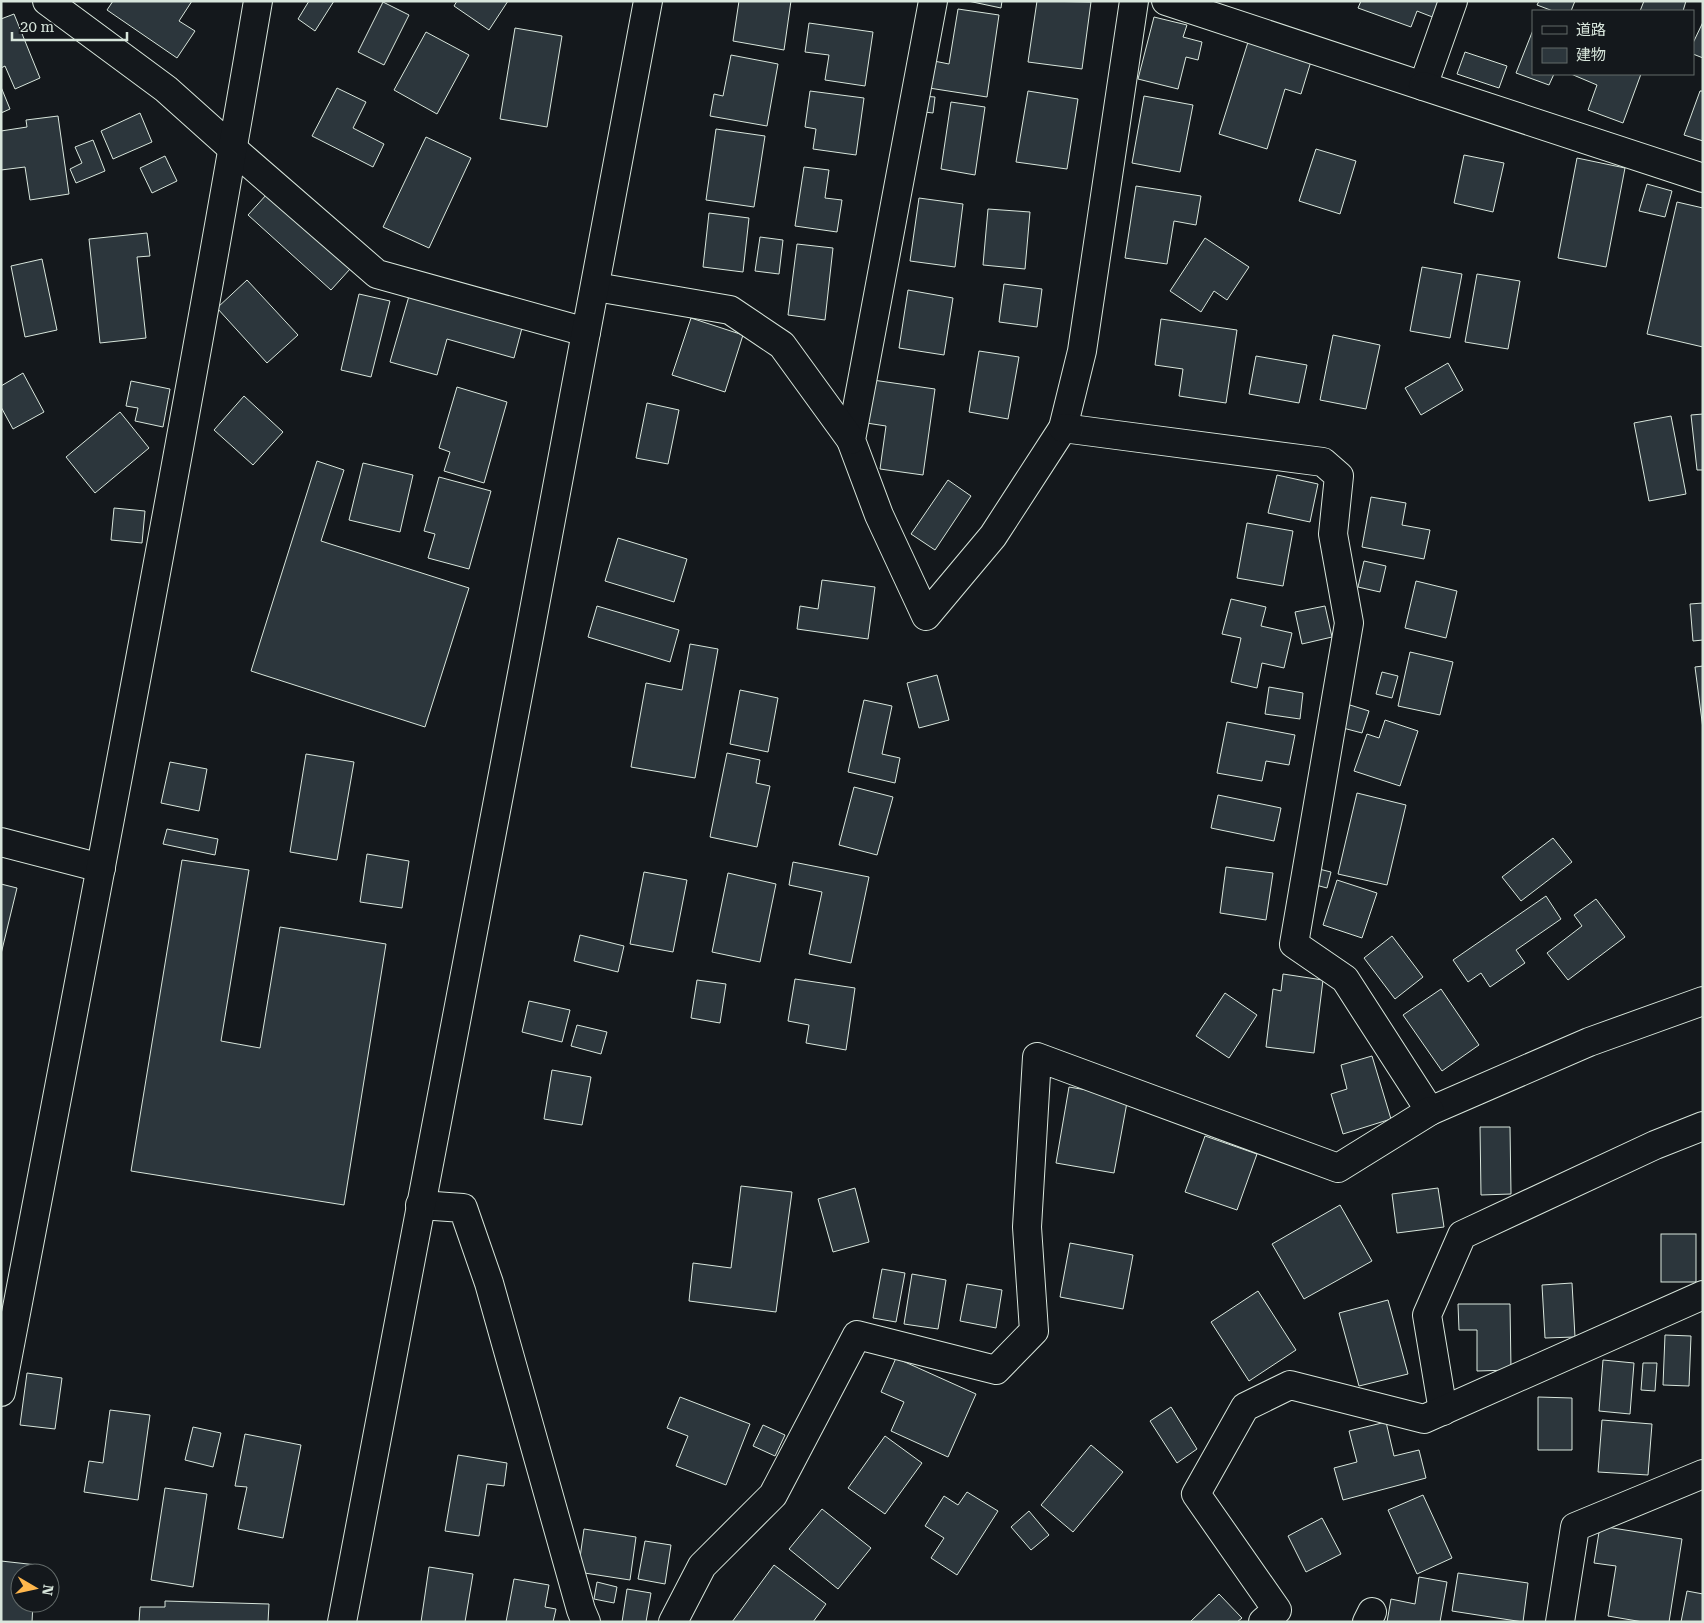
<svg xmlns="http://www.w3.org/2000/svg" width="1704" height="1623" viewBox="0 0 1704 1623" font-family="'Roboto Serif','Noto Sans JP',serif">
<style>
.building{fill:#2c363c;stroke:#d8e6dc}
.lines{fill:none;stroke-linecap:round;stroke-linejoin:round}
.minor-casing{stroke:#d8e6dc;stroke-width:30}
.minor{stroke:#14181c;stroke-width:28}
</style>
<rect width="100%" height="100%" fill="#14181c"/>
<g class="building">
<path d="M113 1H192L179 21 195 31 177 58 107 10Z"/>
<path d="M309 1H334L315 31 298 19Z"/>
<path d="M457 1H508L489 30 454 6Z"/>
<path d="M739 1H791L784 50 733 41Z"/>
<path d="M968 1H1002L1001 8Z"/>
<path d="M1037 1 1091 2 1082 69 1028 62Z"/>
<path d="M1361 1H1441L1435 18 1417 11 1411 27 1358 8Z"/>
<path d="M1539 1H1575L1571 11H1553L1537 5Z"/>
<path d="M1644 1H1686L1683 11H1640Z"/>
<path d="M383 2 409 15 384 65 358 52Z"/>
<path d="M958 9 999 15 987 97 929 88 934 61 949 64Z"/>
<path d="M14 14 40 78 15 89 5 66 1 68V19Z"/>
<path d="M1154 17 1187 25 1183 37 1202 42 1198 60 1186 57 1178 89 1138 79Z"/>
<path d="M1703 22V58L1693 54V43Z"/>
<path d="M809 23 873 32 865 86 825 80 829 55 805 52Z"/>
<path d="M515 28 562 36 547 127 500 119Z"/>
<path d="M1533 30V74H1554L1549 85 1516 73Z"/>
<path d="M426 32 469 55 437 114 394 90Z"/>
<path d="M1249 39 1312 58 1301 94 1285 89 1267 149 1219 134Z"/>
<path d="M1465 52 1507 66 1499 88 1457 74Z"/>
<path d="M731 55 778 64 767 126 710 116 714 94 723 96Z"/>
<path d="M1571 74H1641L1623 123 1588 110 1597 85Z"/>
<path d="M1 87 10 109 1 113Z"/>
<path d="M337 88 366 102 353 128 384 144 373 167 312 136Z"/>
<path d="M810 91 864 98 856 155 813 149 816 129 805 127Z"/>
<path d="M1028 91 1078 99 1067 169 1016 162Z"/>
<path d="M1700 91H1703V141L1684 135Z"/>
<path d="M910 95 935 97 933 113 908 110Z"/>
<path d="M1144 96 1193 105 1180 172 1132 163Z"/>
<path d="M951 102 985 107 975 175 941 169Z"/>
<path d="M140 113 152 142 113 159 101 131Z"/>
<path d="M58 116 69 194 30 200 25 167 1 170V131L27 127 26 120Z"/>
<path d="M716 129 765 136 754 207 706 200Z"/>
<path d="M426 137 471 158 429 248 383 227Z"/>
<path d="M93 140 105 171 76 183 70 169 82 163 75 147Z"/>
<path d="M1316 149 1356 161 1340 214 1299 201Z"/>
<path d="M1464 155 1504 163 1493 212 1454 203Z"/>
<path d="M165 156 177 181 152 193 140 168Z"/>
<path d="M1577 158 1625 168 1606 267 1558 258Z"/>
<path d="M804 167 829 170 825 198 842 200 837 232 795 226Z"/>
<path d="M1647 184 1672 191 1665 217 1639 211Z"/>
<path d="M1136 186 1201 196 1196 225 1174 221 1167 264 1125 258Z"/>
<path d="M267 194 350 269 331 290 248 215Z"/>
<path d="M919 198 963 204 955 267 910 261Z"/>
<path d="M1677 202 1703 208V347L1647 334Z"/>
<path d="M988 209 1030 212 1025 269 983 265Z"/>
<path d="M709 213 749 218 743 272 703 267Z"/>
<path d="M147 233 150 256 137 257 146 338 100 343 89 239Z"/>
<path d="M760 237 783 240 779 274 755 271Z"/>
<path d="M1205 238 1249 267 1227 300 1214 291 1201 312 1170 291Z"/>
<path d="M797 244 833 248 825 320 788 315Z"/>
<path d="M42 259 57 330 25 337 11 266Z"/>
<path d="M1422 267 1462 274 1450 338 1410 331Z"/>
<path d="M1477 274 1520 281 1508 349 1465 342Z"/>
<path d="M247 280 298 335 267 363 217 308Z"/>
<path d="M1004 284 1042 289 1037 327 999 322Z"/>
<path d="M908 290 953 298 944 355 899 348Z"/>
<path d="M359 294 390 301 371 377 341 370Z"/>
<path d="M409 296 522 328 514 358 447 339 437 375 390 362Z"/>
<path d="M691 318 743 335 725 392 672 375Z"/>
<path d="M1161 319 1237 330 1226 403 1179 396 1183 369 1155 365Z"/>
<path d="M1333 335 1380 345 1366 409 1320 400Z"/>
<path d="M979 351 1019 357 1008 419 969 412Z"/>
<path d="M1256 356 1307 365 1299 403 1249 394Z"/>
<path d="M1448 363 1463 390 1421 415 1405 388Z"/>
<path d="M23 373 44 412 13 429 1 407V386Z"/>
<path d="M866 379 935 389 923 475 880 469 886 426 860 422Z"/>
<path d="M131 381 170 389 163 427 135 421 138 408 126 406Z"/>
<path d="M457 387 507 402 484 483 444 471 450 452 439 448Z"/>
<path d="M244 396 283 432 253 465 214 430Z"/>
<path d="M647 403 679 410 668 464 636 458Z"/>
<path d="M120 412 149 448 95 493 66 457Z"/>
<path d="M1703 414V470H1697L1691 415Z"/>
<path d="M1671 416 1686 494 1649 501 1634 423Z"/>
<path d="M317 461 344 470 321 541 469 588 425 727 251 671Z"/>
<path d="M363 463 413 475 400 532 349 520Z"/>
<path d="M1277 475 1318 484 1310 522 1268 513Z"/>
<path d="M439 477 491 491 469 569 428 558 435 534 424 531Z"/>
<path d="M948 480 971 496 935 550 911 534Z"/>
<path d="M1371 497 1406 503 1402 525 1430 530 1424 559 1362 547Z"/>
<path d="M114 508 145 511 142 543 111 540Z"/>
<path d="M1247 523 1293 531 1283 586 1237 578Z"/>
<path d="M618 538 687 559 674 602 605 581Z"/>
<path d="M1364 561 1386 566 1380 592 1358 587Z"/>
<path d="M822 580 875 587 868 639 797 629 800 606 818 609Z"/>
<path d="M1416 581 1457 591 1446 638 1405 628Z"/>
<path d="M1231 599 1266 607 1261 626 1292 633 1284 668 1262 663 1257 688 1231 682 1241 638 1222 634Z"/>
<path d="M1703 603V640L1693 641 1690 604Z"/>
<path d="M597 606 679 630 670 662 588 637Z"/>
<path d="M1325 606 1332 637 1302 644 1295 612Z"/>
<path d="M690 644 718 649 695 778 631 767 646 683 682 690Z"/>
<path d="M1410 652 1453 662 1440 715 1398 706Z"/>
<path d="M1703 666V729L1695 667Z"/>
<path d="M1382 672 1398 676 1392 698 1376 694Z"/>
<path d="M937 675 949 720 919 728 907 683Z"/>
<path d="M1269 687 1303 693 1300 719 1265 714Z"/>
<path d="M740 690 778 698 768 752 730 744Z"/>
<path d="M864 700 892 706 882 754 900 758 895 783 848 772Z"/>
<path d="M1350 705 1369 711 1362 733 1343 728Z"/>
<path d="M1385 720 1418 731 1400 786 1354 771 1367 734 1379 738Z"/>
<path d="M1227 722 1295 735 1289 765 1266 761 1262 781 1217 773Z"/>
<path d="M727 753 760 760 756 783 770 786 757 847 710 837Z"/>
<path d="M306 754 354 762 337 860 290 852Z"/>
<path d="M170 762 207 769 199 811 161 803Z"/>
<path d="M854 787 893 797 877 855 839 845Z"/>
<path d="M1357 793 1406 805 1387 885 1338 874Z"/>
<path d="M1218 795 1281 808 1274 841 1211 828Z"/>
<path d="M167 829 218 839 215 855 163 844Z"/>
<path d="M1553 838 1572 862 1521 901 1502 877Z"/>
<path d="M367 854 409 861 402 908 360 902Z"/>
<path d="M182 860 249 870 221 1041 260 1048 280 927 386 944 344 1205 131 1171Z"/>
<path d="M793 862 869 877 851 963 809 954 822 892 789 885Z"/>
<path d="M1226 867 1273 873 1266 920 1220 913Z"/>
<path d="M1311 867 1331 872 1327 888 1308 883Z"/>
<path d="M644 872 687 880 673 952 630 944Z"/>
<path d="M728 873 776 884 760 962 712 952Z"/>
<path d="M1337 880 1377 893 1362 938 1323 925Z"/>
<path d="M1 884 17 888 1 954Z"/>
<path d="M1546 896 1561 919 1516 950 1525 963 1490 987 1481 973 1468 982 1453 960Z"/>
<path d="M1596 899 1625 937 1568 980 1547 953 1582 926 1574 915Z"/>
<path d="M580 935 624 946 618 972 574 961Z"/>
<path d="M1392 936 1423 977 1395 999 1364 958Z"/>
<path d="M1283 974 1323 980 1314 1053 1266 1047 1273 989 1281 991Z"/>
<path d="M795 979 855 988 846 1050 806 1043 809 1025 788 1021Z"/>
<path d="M697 980 726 984 720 1023 691 1018Z"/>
<path d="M1441 989 1479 1045 1442 1071 1403 1015Z"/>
<path d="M1225 993 1257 1015 1229 1058 1196 1036Z"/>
<path d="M529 1001 570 1010 562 1042 522 1032Z"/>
<path d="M577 1025 607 1032 601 1054 571 1046Z"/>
<path d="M1372 1056 1391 1119 1343 1134 1331 1094 1347 1089 1341 1065Z"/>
<path d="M552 1070 591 1077 582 1125 544 1119Z"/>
<path d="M1069 1087 1128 1097 1114 1173 1056 1163Z"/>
<path d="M1480 1127H1510L1511 1194 1481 1195Z"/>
<path d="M1205 1136 1257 1154 1237 1210 1185 1192Z"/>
<path d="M741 1186 792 1192 776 1312 689 1301 693 1263 731 1268Z"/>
<path d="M855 1188 869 1242 833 1252 818 1199Z"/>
<path d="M1438 1188 1444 1227 1397 1233 1392 1194Z"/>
<path d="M1340 1205 1372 1261 1304 1299 1272 1244Z"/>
<rect x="1661" y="1234" width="35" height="48"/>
<path d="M1070 1243 1133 1255 1123 1309 1060 1297Z"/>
<path d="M882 1269 905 1273 896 1322 873 1318Z"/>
<path d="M912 1274 946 1280 938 1329 904 1324Z"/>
<path d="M1572 1283 1575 1337 1545 1338 1542 1285Z"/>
<path d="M967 1284 1002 1290 996 1328 960 1321Z"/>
<path d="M1258 1291 1296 1350 1249 1381 1211 1322Z"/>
<path d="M1388 1300 1408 1374 1359 1386 1339 1313Z"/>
<path d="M1458 1304H1510L1511 1370 1477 1371V1330H1459Z"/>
<path d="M1665 1335 1691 1336 1689 1386 1663 1385Z"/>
<path d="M896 1358 976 1394 948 1457 891 1431 904 1402 881 1392Z"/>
<path d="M1603 1360 1634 1363 1630 1414 1599 1411Z"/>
<path d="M1643 1363H1657L1655 1391 1641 1390Z"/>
<path d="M27 1373 62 1378 55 1429 20 1425Z"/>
<path d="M680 1397 750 1424 726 1485 676 1466 688 1436 667 1428Z"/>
<path d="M1538 1397 1572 1398V1450H1538Z"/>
<path d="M1171 1407 1197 1449 1177 1463 1150 1421Z"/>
<path d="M110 1410 150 1415 138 1500 84 1492 89 1461 103 1463Z"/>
<path d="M1602 1420 1652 1424 1648 1475 1598 1472Z"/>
<path d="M1386 1422 1394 1456 1419 1450 1426 1478 1343 1500 1334 1468 1357 1462 1349 1431Z"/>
<path d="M763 1425 785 1435 775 1456 753 1446Z"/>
<path d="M193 1427 221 1433 213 1467 185 1460Z"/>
<path d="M245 1434 301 1445 283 1538 238 1529 247 1487 235 1486Z"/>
<path d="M885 1436 922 1463 885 1514 848 1488Z"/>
<path d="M1091 1445 1123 1472 1073 1532 1041 1505Z"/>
<path d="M458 1455 507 1463 504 1486 487 1484 479 1536 445 1531Z"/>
<path d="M165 1488 207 1494 193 1587 151 1580Z"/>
<path d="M967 1492 998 1511 957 1575 931 1558 944 1538 925 1526 944 1496 958 1505Z"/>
<path d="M1423 1495 1452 1558 1417 1574 1388 1510Z"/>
<path d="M822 1509 871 1548 838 1589 789 1549Z"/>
<path d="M1029 1511 1049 1535 1031 1550 1011 1527Z"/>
<path d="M1322 1518 1341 1554 1306 1572 1288 1536Z"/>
<path d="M1600 1526 1682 1539 1669 1622H1643L1608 1616 1616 1566 1594 1563Z"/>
<path d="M584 1529 636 1537 630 1580 578 1572Z"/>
<path d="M645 1541 671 1545 665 1584 638 1579Z"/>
<path d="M1 1561 37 1565 36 1573H20V1603H33L32 1622H1Z"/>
<path d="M774 1565 826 1604 813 1622H732Z"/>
<path d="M429 1567 473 1574 465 1622H421Z"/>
<path d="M1458 1573 1528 1583 1523 1622 1452 1611Z"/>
<path d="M1419 1577 1447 1582 1440 1622H1387L1391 1599 1415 1604Z"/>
<path d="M514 1579 549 1585 545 1607 556 1609 553 1622H506Z"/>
<path d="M597 1582 617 1587 614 1603 594 1599Z"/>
<path d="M627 1589 651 1593 646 1622H622Z"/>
<path d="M1687 1591 1703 1594V1622H1681Z"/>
<path d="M1219 1594 1242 1618 1237 1622H1190Z"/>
<path d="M165 1601 269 1604 268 1622H139L140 1607H165Z"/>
</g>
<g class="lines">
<defs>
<g id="minor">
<path d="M47 1 166 89 233 149 377 274 586 332"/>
<path d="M933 1 851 440 879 515 926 616 993 536 1063 428 1082 351 1134 1"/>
<path d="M1166 1 1423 86 1453 1"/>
<path d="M1423 86 1703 178"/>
<path d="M596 287 730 310 782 345 851 440"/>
<path d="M1063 428 1323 462 1339 476 1333 534 1349 623 1294 944 1345 979 1430 1111 1589 1042 1703 1001"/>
<path d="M1 842 101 868"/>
<path d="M420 1205 463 1208 489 1283 581 1610 586 1622"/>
<path d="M1 1392C89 929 179 466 258 1"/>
<path d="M1443 1411 1427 1315 1462 1235 1655 1145 1703 1126"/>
<path d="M342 1622C443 1081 549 542 648 1"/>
<path d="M673 1622 702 1566 773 1495 857 1335 996 1370 1034 1331 1027 1227 1037 1057 1338 1168 1430 1111"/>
<path d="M1263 1622 1277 1610 1196 1494 1245 1407 1290 1385 1424 1419 1703 1295"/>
<path d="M1367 1622 1372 1612"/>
<path d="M1560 1622 1575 1527 1703 1474"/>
</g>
</defs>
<use href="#minor" class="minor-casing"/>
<use href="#minor" class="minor"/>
</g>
<rect width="1704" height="1623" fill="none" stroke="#d8e6dc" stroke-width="5"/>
<rect x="1532" y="10" width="162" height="65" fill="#14181c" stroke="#626a69"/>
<rect x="1542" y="26" width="25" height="8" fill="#14181c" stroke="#626a69"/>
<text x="1576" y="35" font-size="15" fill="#d8e6dc">道路</text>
<rect x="1542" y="48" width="25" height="15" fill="#2c363c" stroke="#626a69"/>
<text x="1576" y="60" font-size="15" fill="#d8e6dc">建物</text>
<g transform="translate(35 1588) rotate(99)"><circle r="24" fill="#14181c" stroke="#626a69"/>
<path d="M0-4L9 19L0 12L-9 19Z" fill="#ffb74d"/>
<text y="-8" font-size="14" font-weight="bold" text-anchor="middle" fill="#d8e6dc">N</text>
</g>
<path d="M12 32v8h115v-8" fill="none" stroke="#d8e6dc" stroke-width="2.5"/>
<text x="20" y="32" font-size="15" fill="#d8e6dc" stroke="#14181c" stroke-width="4" paint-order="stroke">20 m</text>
</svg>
